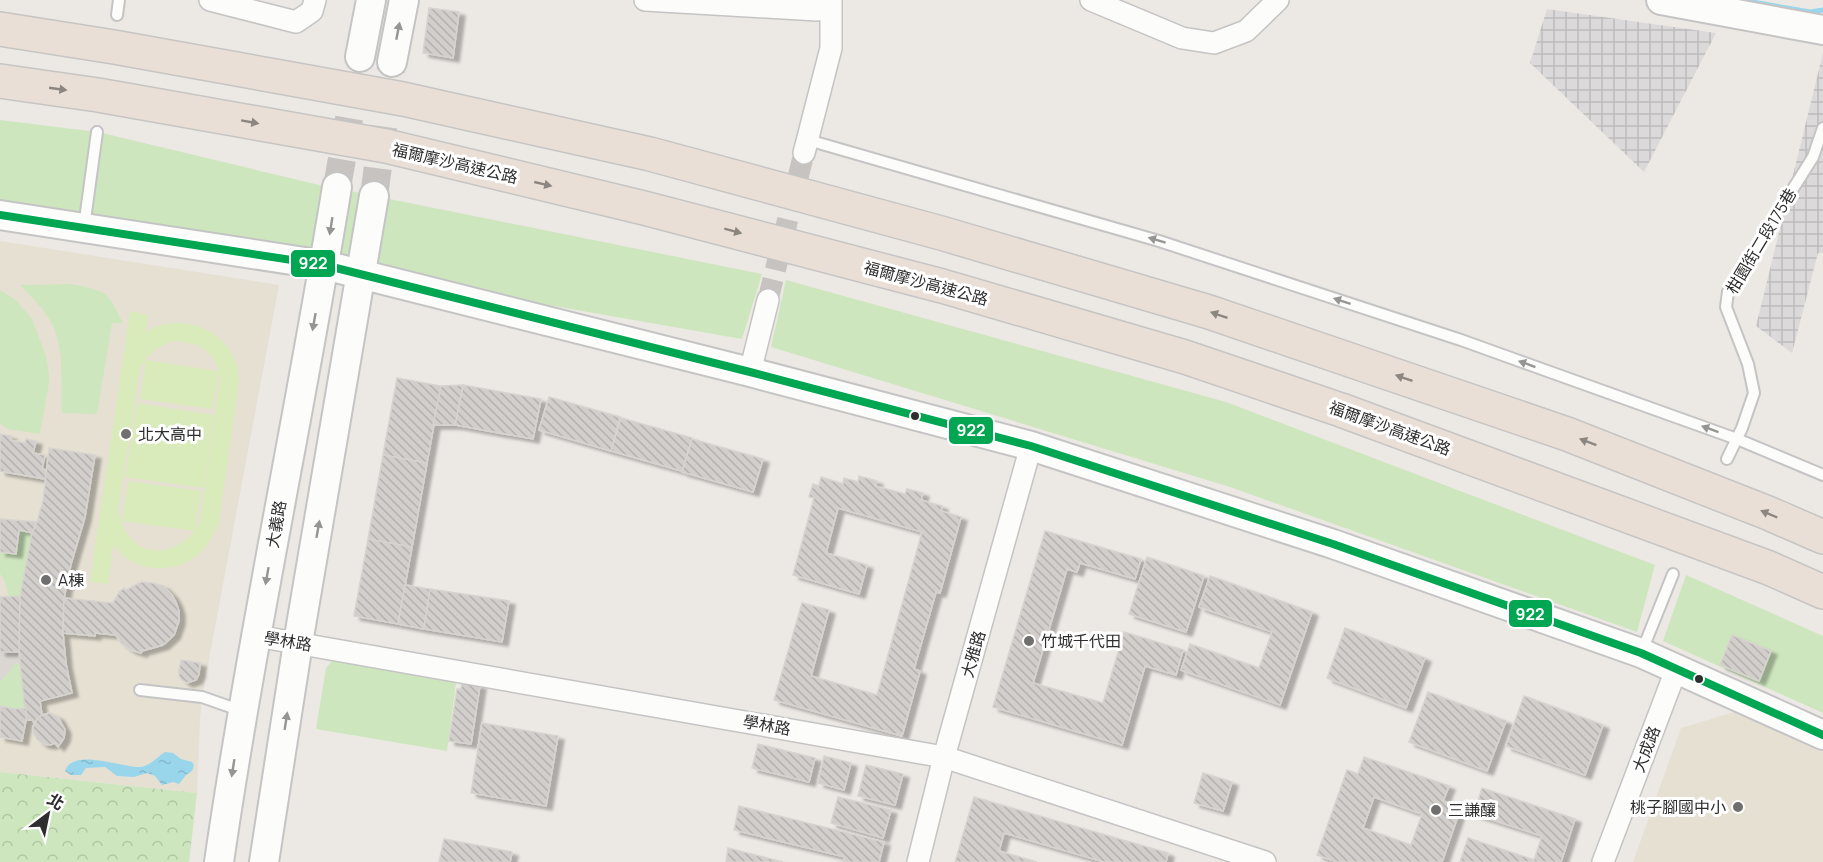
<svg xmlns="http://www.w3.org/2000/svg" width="1823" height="862" viewBox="0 0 1823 862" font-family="Manrope,'Noto Sans TC',sans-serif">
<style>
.industrial{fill:url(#industrial-grid)}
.education{fill:#e6e0d3}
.grass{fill:#cee6be}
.forest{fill:url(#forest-crowns)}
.pitch{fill:#d9eabb;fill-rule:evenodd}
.plaza{fill:#dad6d2}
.water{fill:url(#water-ripples)}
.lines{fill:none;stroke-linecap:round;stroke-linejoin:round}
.stream{stroke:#99d6ec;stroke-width:5}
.building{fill:url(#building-back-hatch);stroke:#d7d4d0;stroke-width:1.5;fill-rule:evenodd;filter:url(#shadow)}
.street-tunnel{stroke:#c6c3c0;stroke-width:21;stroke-dasharray:21 10;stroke-linecap:butt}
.secondary-tunnel{stroke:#c6c3c0;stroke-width:28;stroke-dasharray:28 14;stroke-linecap:butt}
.lane-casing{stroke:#c5c4c5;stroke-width:14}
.street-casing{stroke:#c5c4c5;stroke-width:24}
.secondary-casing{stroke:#c5c4c5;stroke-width:32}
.highway-casing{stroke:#c6c5c4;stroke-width:36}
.lane{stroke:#fcfcfb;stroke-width:10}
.street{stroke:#fcfcfb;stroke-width:21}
.secondary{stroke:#fcfcfb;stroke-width:28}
.highway{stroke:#eadfd6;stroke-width:33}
.bus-1-casing{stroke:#fff;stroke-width:12}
.bus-1{stroke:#00a651;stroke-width:8}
.oneway{fill:#959594}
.oneway2{fill:#8c8682}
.bus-dot{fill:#2e2e2e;stroke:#fff;stroke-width:2}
.poi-dot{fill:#706f6e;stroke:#fff;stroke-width:2}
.labels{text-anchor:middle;stroke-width:6;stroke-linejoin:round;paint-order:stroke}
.street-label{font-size:16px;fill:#2e2e2e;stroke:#fff}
.poi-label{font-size:16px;fill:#2e2e2e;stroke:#fff;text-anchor:start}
.line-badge{stroke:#fff;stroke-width:2}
.badge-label{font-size:16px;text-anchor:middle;font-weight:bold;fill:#fff}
</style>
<defs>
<pattern id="industrial-grid" width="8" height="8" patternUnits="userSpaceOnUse" patternTransform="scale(1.5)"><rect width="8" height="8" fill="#dcd9db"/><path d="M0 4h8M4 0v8" fill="none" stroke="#bdbbbc"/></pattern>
<pattern id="forest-crowns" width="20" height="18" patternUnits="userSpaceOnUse" patternTransform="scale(1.5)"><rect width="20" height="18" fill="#cee6be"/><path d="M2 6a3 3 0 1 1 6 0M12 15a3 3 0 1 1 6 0" fill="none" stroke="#b1c6a4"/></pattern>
<pattern id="water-ripples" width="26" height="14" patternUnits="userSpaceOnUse" patternTransform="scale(1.5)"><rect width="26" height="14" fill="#99d6ec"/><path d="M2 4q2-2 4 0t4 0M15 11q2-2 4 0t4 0" fill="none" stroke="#84b8cb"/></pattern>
<pattern id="building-back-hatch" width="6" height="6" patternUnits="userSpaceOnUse" patternTransform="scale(1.5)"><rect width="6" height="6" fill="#d1cecb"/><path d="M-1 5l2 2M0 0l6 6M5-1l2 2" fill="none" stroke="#b4b1af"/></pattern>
<filter id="shadow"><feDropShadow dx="6" dy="4" stdDeviation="1.5" flood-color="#0004"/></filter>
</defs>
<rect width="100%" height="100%" fill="#ece8e4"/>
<g class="industrial">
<path d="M1547 9 1716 33 1644 172 1530 63Z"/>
<path d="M1823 53V253H1818L1792 353 1756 326Z"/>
</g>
<g class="education">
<path d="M0 241 279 285 202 697 200 721 197 793 0 772Z"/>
<path d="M1734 712 1823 752V862H1633L1681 728Z"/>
</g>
<g class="grass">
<path d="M0 120 98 132 315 184 762 274 742 339 343 269 0 215Z"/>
<path d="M786 280 1226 402 1655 565 1637 632 1230 487 771 347Z"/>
<path d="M72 284C108 292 107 290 123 323H112L97 414 62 413C60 381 66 345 48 317 40 305 30 295 20 285Z"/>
<path d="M0 290 16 300 32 319 46 356 49 373V383L40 434 8 429 0 424Z"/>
<path d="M19 530 32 533 20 596 9 597 4 579 0 574V552L16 553Z"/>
<path d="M1686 575 1823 636V713L1663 641Z"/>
<path d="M333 660 457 675 447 751 316 729 326 668Z"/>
<path d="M20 663 26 708 15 709 0 706V682L10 671 14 664Z"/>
</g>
<path class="forest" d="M0 772 197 793 189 862H0Z"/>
<g class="pitch">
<path d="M130 311 148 315 146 333C150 330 154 327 158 326 197 314 239 340 239 381L219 523C214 533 209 544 201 552 182 571 149 574 126 558 121 555 117 549 113 545L108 584 90 582ZM175 341C201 343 217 352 220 379L200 521C191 544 159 560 137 544 126 536 121 523 118 511L140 368C149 354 158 345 175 341Z"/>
<path d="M146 360 218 371 213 409 140 399Z"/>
<path d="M137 403 214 415 204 488 125 477Z"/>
<path d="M128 481 201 491 195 531 122 521Z"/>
</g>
<path class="plaza" d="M0 652H19L20 656V663L14 664 10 671 0 682Z"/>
<path class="water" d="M165 752 173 753 181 759 192 762 194 765 192 771 186 775 179 784 173 782 162 785 155 776 147 773 134 777 117 776 105 767 86 768 81 775H71L65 771C73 747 123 768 140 767 150 766 157 757 165 752Z"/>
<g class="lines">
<path class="stream" d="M1741 0 1810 12 1823 10"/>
</g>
<g class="building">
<path d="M429 8 459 12 453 58 423 53Z"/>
<path d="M397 378 441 386 427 463 383 455Z"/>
<path d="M463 385 541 399 533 439 455 425Z"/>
<path d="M463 385 455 425H433L441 386Z"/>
<path d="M549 397 620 417 611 451 539 430Z"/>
<path d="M621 418 692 438 682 471 611 451Z"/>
<path d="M0 434 11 436 10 440 25 443 26 439 36 441 33 453 45 455 42 469 46 470 45 479 0 471Z"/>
<path d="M692 439 763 459 753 492 682 472Z"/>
<path d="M49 448 95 455 85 517 71 564 64 598 63 633 66 664 72 693 40 701 42 715 37 719 34 724 33 720H26L20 663 18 632 20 596 32 533 37 522 43 501Z"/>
<path d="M383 455 427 463 412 547 368 539Z"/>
<path d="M859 476 877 481 875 486 905 494 907 489 923 493 921 500 942 506 941 511 961 517 940 593 936 592 914 669 920 671 902 736 774 700 802 603 829 610 811 676 877 695 922 532 838 508 826 553 867 565 859 594 793 575 814 498 809 497 813 484 819 486 821 477 843 484 844 478 858 482Z"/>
<path d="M0 519 37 522 32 533 19 530 16 554 0 552Z"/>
<path d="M1045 531 1141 559 1135 579 1080 563 1077 572 1067 569 1033 683 1103 703 1124 632 1183 650 1176 675 1145 666 1122 745 993 707Z"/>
<path d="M368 539 412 547 398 624 354 616Z"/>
<path d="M1147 557 1204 576 1186 632 1129 614Z"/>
<path d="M1210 576 1312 612 1280 705 1181 670 1190 644 1259 668 1272 632 1199 607Z"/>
<path d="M141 582 153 583 163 586 172 595 176 602 179 611V621L174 635 163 645 142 651 141 653 131 650 121 643 116 635 95 633V636L63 633 64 598 113 603 119 592 124 588 126 590Z"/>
<path d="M405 585 430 589 424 629 398 624Z"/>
<path d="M430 589 509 601 502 642 424 629Z"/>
<path d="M20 596 19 652H0V597Z"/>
<path d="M1345 628 1425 658 1406 708 1327 678Z"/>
<path d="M1732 635 1771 651 1759 681 1720 665Z"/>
<path d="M181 660 200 663 199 674 196 680 187 683 182 680 179 676V670Z"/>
<path d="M462 682 480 685 471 744 449 741 457 689H461Z"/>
<path d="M1428 692 1506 721 1487 771 1409 742Z"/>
<path d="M1524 696 1603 725 1585 775 1506 746Z"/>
<path d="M0 706 15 709 26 708V720L22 741 0 737Z"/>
<path d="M50 713 58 717 65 730 64 738 58 747 55 743 50 745 43 744 37 739 33 732V727L37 719 42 715Z"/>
<path d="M482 723 558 736 546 806 471 793Z"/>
<path d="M758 744 815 758 809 782 752 768Z"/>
<path d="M824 756 851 763 844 790 818 783Z"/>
<path d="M1364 757 1449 786 1443 801 1461 807 1442 862H1338L1317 855 1347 770 1358 774ZM1374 797 1422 814 1411 845 1363 828Z"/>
<path d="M866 765 903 774 895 805 858 796Z"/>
<path d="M1203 773 1232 782 1223 811 1194 803Z"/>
<path d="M1482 788 1575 819 1561 862H1460L1468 838 1534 860 1542 836 1474 814Z"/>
<path d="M838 797 891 810 883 838 831 823Z"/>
<path d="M974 797 1168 853 1166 862H1104L1004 833 999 851 1037 862H955Z"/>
<path d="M739 806 884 842 879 862H843L845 857 734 830Z"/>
<path d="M444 839 512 852 510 862H439Z"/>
<path d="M728 848 783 862H726Z"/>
</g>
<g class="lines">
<path class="street-tunnel" d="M768 300 804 153"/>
<g class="secondary-tunnel">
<path d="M337 187 360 57"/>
<path d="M374 196 392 62"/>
</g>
<defs>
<g id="lane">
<path d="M117 15 119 0"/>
<path d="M808 140 1159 241 1461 340 1737 439 1823 475"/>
<path d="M84 227 97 132"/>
<path d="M1727 459 1742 428 1754 393 1748 364 1726 307 1728 292 1813 157 1823 128"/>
<path d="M1642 651 1673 574"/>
<path d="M140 690 202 697 242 711"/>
</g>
<g id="street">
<path d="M210 0 296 22 312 11 315 0"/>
<path d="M645 0 817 10 830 0"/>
<path d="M1091 0 1182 38 1214 43 1246 31 1278 0"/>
<path d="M804 153 831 48V0"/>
<path d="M750 372 768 300"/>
<path d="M256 636 944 757 1265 862"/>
<path d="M918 862 944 757 1031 446"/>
<path d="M1603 862 1676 670"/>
</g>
<g id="secondary">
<path d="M1661 0 1823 30"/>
<path d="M360 57 371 0"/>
<path d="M392 62 404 0"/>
<path d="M0 215 324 265 750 372 1031 446 1333 544 1641 653 1823 735"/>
<path d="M219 862C252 636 300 413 337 187"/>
<path d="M264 862 298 643 374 196"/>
</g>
<g id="highway">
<path d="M0 29 114 47 403 99 650 154 941 233 1209 312 1567 434 1768 513 1823 537"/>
<path d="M0 81 98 95 386 146 644 208 942 286 1185 357 1341 410 1769 568 1823 592"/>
</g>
</defs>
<use href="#lane" class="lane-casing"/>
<use href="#street" class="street-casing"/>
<use href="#secondary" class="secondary-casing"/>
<use href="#highway" class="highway-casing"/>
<use href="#lane" class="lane"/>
<use href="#street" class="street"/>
<use href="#secondary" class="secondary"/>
<use href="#highway" class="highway"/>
<defs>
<path id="bus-1" d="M0 215 324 265 750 372 1031 446 1333 544 1641 653 1823 735"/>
</defs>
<use href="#bus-1" class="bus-1-casing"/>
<use href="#bus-1" class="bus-1"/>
</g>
<defs><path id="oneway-solid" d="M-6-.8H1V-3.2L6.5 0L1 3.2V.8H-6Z" transform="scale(1.5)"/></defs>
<g class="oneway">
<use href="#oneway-solid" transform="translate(398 31) rotate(-79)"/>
<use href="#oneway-solid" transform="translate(331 226) rotate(99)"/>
<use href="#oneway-solid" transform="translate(1157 240) rotate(-163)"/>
<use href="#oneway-solid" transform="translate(1342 301) rotate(-162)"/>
<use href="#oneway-solid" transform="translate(314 322) rotate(100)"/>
<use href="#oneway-solid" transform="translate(1527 364) rotate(-160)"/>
<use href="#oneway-solid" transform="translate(1710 429) rotate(-160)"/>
<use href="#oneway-solid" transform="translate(318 529) rotate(-80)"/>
<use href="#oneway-solid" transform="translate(267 576) rotate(100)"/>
<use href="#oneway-solid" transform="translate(286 721) rotate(-81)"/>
<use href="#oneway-solid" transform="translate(233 768) rotate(99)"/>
</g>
<g class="oneway2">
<use href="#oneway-solid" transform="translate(58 89) rotate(8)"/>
<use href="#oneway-solid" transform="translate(250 122) rotate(10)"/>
<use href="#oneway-solid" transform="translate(543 184) rotate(13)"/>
<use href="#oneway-solid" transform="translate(733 231) rotate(15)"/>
<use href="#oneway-solid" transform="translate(1219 315) rotate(-161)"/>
<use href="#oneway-solid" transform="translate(1404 378) rotate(-161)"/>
<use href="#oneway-solid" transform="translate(1588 442) rotate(-159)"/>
<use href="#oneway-solid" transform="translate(1769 514) rotate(-157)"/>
</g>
<g class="bus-dot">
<circle cx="915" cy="416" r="5"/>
<circle cx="1699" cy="679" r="5"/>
</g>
<g class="poi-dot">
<circle cx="126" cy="434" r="6"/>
<circle cx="46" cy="580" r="6"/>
<circle cx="1029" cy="641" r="6"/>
<circle cx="1738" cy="807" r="6"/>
<circle cx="1436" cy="810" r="6"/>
</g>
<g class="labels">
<g class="street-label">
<text transform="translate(455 163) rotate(13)" y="6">福爾摩沙高速公路</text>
<text transform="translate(1761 241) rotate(-59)" y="6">柑園街二段175巷</text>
<text transform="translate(926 283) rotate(15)" y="6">福爾摩沙高速公路</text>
<text transform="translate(1390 428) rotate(20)" y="6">福爾摩沙高速公路</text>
<text transform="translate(276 524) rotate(-80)" y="6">大義路</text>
<text transform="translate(288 641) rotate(9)" y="6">學林路</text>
<text transform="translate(973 654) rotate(-74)" y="6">大雅路</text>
<text transform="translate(767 725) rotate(10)" y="6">學林路</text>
<text transform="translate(1646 749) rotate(-69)" y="6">大成路</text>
</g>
<g class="poi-label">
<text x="138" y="440">北大高中</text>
<text x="58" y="586">A棟</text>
<text x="1041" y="647">竹城千代田</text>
<text x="1726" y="813" text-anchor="end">桃子腳國中小</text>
<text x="1448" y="816">三謙釀</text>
</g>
</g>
<g class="line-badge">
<rect x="290" y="249" width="46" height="29" rx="6" fill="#00a651"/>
<rect x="948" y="416" width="46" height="29" rx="6" fill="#00a651"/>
<rect x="1508" y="599" width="45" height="29" rx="6" fill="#00a651"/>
</g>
<g class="badge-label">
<text x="313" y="269">922</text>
<text x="971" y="436">922</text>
<text x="1530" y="620">922</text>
</g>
<g transform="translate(48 814) rotate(32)" stroke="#ffffff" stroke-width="4.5" paint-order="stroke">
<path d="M0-4.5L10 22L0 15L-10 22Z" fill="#2e2e2e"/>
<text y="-9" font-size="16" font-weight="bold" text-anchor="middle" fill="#2e2e2e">北</text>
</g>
</svg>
